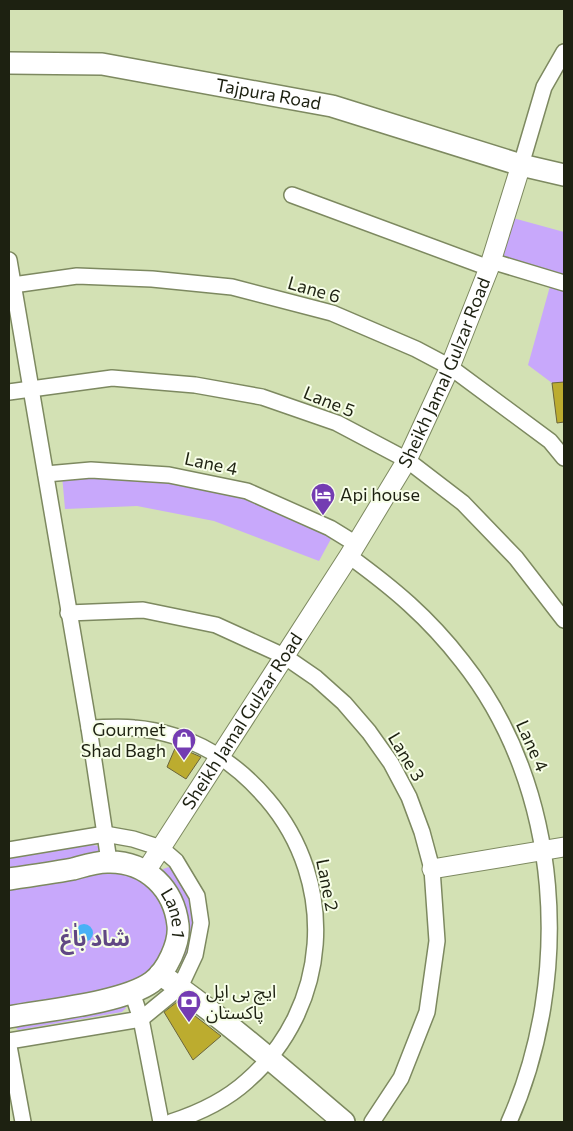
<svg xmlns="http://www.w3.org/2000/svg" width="573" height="1131" viewBox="0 0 573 1131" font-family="Commissioner,'Noto Sans Arabic',sans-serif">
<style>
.green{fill:#c8a8fb}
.water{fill:#48b1f6}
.building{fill:#bcac2f;stroke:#6b653b}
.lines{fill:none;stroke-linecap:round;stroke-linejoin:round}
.minor-casing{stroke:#7d8960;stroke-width:18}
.tertiary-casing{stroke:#7d8960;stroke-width:21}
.secondary-casing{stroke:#7d8960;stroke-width:24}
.minor{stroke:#fff;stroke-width:15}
.tertiary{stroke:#fff;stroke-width:19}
.secondary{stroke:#fff;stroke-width:21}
.labels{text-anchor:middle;stroke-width:4;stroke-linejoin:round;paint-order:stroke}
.street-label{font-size:18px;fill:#1d2111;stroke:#f7fee8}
.poi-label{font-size:18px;fill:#1d2111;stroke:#f7fee8;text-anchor:start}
.district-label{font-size:22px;font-weight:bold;fill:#604784;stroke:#f7fee8}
</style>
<rect width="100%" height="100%" fill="#d3e1b4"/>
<g class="green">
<path d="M513 218 564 232V382L552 383 528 365 552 279 499 263Z"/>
<path d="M62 475 153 477 243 493 332 537 319 561 214 521 137 506 65 509Z"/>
<path d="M93 845 98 846 100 852 95 856 9 868V857Z"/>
<path d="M169 867 173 871 192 901 196 911 193 943 183 965 177 962 162 873 163 869Z"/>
<path d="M117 869 149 884 162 901 169 921 164 957 136 986 9 1008V884Z"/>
<path d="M125 1004 126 1008 122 1012 18 1030 15 1027V1025Z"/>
</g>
<circle class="water" cx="84" cy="933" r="9"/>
<g class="building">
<path d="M564 382V422L557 423 552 383Z"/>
<path d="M176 746 201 757 186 779 167 767Z"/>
<path d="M177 1002 221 1036 193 1060 164 1012Z"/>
</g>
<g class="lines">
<defs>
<g id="minor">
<path d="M521 165 544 87 564 52"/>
<path d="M292 195 489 268"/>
<path d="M9 260 89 728 109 861"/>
<path d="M491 261 564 283"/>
<path d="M13 285 77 276 152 279 232 287 332 313 416 349 450 367 550 441 564 458"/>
<path d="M9 392 112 378 195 385 262 397 337 423 407 460 463 503 516 558 564 620"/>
<path d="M46 474 91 470 169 475 247 491 330 528 356 544"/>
<path d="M349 556C393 588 428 617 462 661 563 788 573 978 509 1122"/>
<path d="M68 613 143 610 216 625 284 656 316 678 344 703 369 732 391 763 409 797 422 832 432 869 437 941 427 1012 401 1078 372 1122"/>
<path d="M89 728C103 728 119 726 134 728 148 729 165 733 178 737 213 748 244 772 267 799 339 883 330 1008 247 1081 225 1101 199 1113 171 1122"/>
<path d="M9 850 105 834 133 839 161 848 176 861 197 896 201 923 195 955 180 987 141 1019 9 1041"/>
<path d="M132 992 141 1019 161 1122"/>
<path d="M9 1046 23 1122"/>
</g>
<g id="tertiary">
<path d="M432 869 564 847"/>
<path id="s1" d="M146 871 349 556 407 460 450 367 489 268 521 165"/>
</g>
<g id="secondary">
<path id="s2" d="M9 63 102 64 332 106 521 165 564 175"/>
<path id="s3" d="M9 879C30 876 51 873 73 869 84 866 98 861 110 862 147 862 174 889 178 925 180 943 167 971 152 982 123 1003 46 1010 9 1017"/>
<path d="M160 974C225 1019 284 1071 344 1122"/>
</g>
</defs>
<use href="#minor" class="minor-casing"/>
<use href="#tertiary" class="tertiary-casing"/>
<use href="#secondary" class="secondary-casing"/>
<use href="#minor" class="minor"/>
<use href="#tertiary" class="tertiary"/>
<use href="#secondary" class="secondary"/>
</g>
<defs>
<symbol id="hotel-pin" viewBox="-11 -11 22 30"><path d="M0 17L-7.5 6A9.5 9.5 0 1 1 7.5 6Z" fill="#743cb2" stroke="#f7fee8"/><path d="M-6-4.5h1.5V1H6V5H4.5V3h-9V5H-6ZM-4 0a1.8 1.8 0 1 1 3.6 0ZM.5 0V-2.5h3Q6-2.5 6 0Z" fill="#fff"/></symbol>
<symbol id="shop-pin" viewBox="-11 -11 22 30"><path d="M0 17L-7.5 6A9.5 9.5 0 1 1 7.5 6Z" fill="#743cb2" stroke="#f7fee8"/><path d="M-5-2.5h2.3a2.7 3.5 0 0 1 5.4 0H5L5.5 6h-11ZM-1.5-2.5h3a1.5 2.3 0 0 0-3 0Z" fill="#fff"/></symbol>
<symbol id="bank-pin" viewBox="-11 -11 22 30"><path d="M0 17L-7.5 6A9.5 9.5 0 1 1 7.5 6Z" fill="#743cb2" stroke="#f7fee8"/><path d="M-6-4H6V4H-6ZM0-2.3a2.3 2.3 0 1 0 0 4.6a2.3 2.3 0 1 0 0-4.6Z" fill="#fff"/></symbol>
</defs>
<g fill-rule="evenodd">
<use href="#hotel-pin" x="309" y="481" width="28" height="38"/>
<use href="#shop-pin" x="170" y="726" width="28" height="38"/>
<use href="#bank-pin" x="175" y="988" width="28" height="38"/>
</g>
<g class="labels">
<g class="street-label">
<text dy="6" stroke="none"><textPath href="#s2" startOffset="262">Tajpura Road</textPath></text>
<text transform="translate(314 290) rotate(16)" y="6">Lane 6</text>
<text dy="6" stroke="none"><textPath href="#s1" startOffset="582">Sheikh Jamal Gulzar Road</textPath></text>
<text transform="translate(329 402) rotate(22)" y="6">Lane 5</text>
<text transform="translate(211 464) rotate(12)" y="6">Lane 4</text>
<text dy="6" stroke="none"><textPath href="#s1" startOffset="178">Sheikh Jamal Gulzar Road</textPath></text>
<text transform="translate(532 746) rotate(66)" y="6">Lane 4</text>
<text transform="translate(406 757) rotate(59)" y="6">Lane 3</text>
<text transform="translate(327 885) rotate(79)" y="6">Lane 2</text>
<text dy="6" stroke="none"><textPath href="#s3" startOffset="192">Lane 1</textPath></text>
</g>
<g class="poi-label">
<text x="340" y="501">Api house</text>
<text x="166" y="736" text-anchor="end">Gourmet<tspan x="166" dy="21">Shad Bagh</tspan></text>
<text x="206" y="998">ایچ بی ایل<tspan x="206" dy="21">پاکستان</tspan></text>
</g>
<g class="district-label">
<text x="95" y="946">شاد باٰغ</text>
</g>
</g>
<rect width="573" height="1131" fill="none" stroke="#1d2111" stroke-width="20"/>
</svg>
